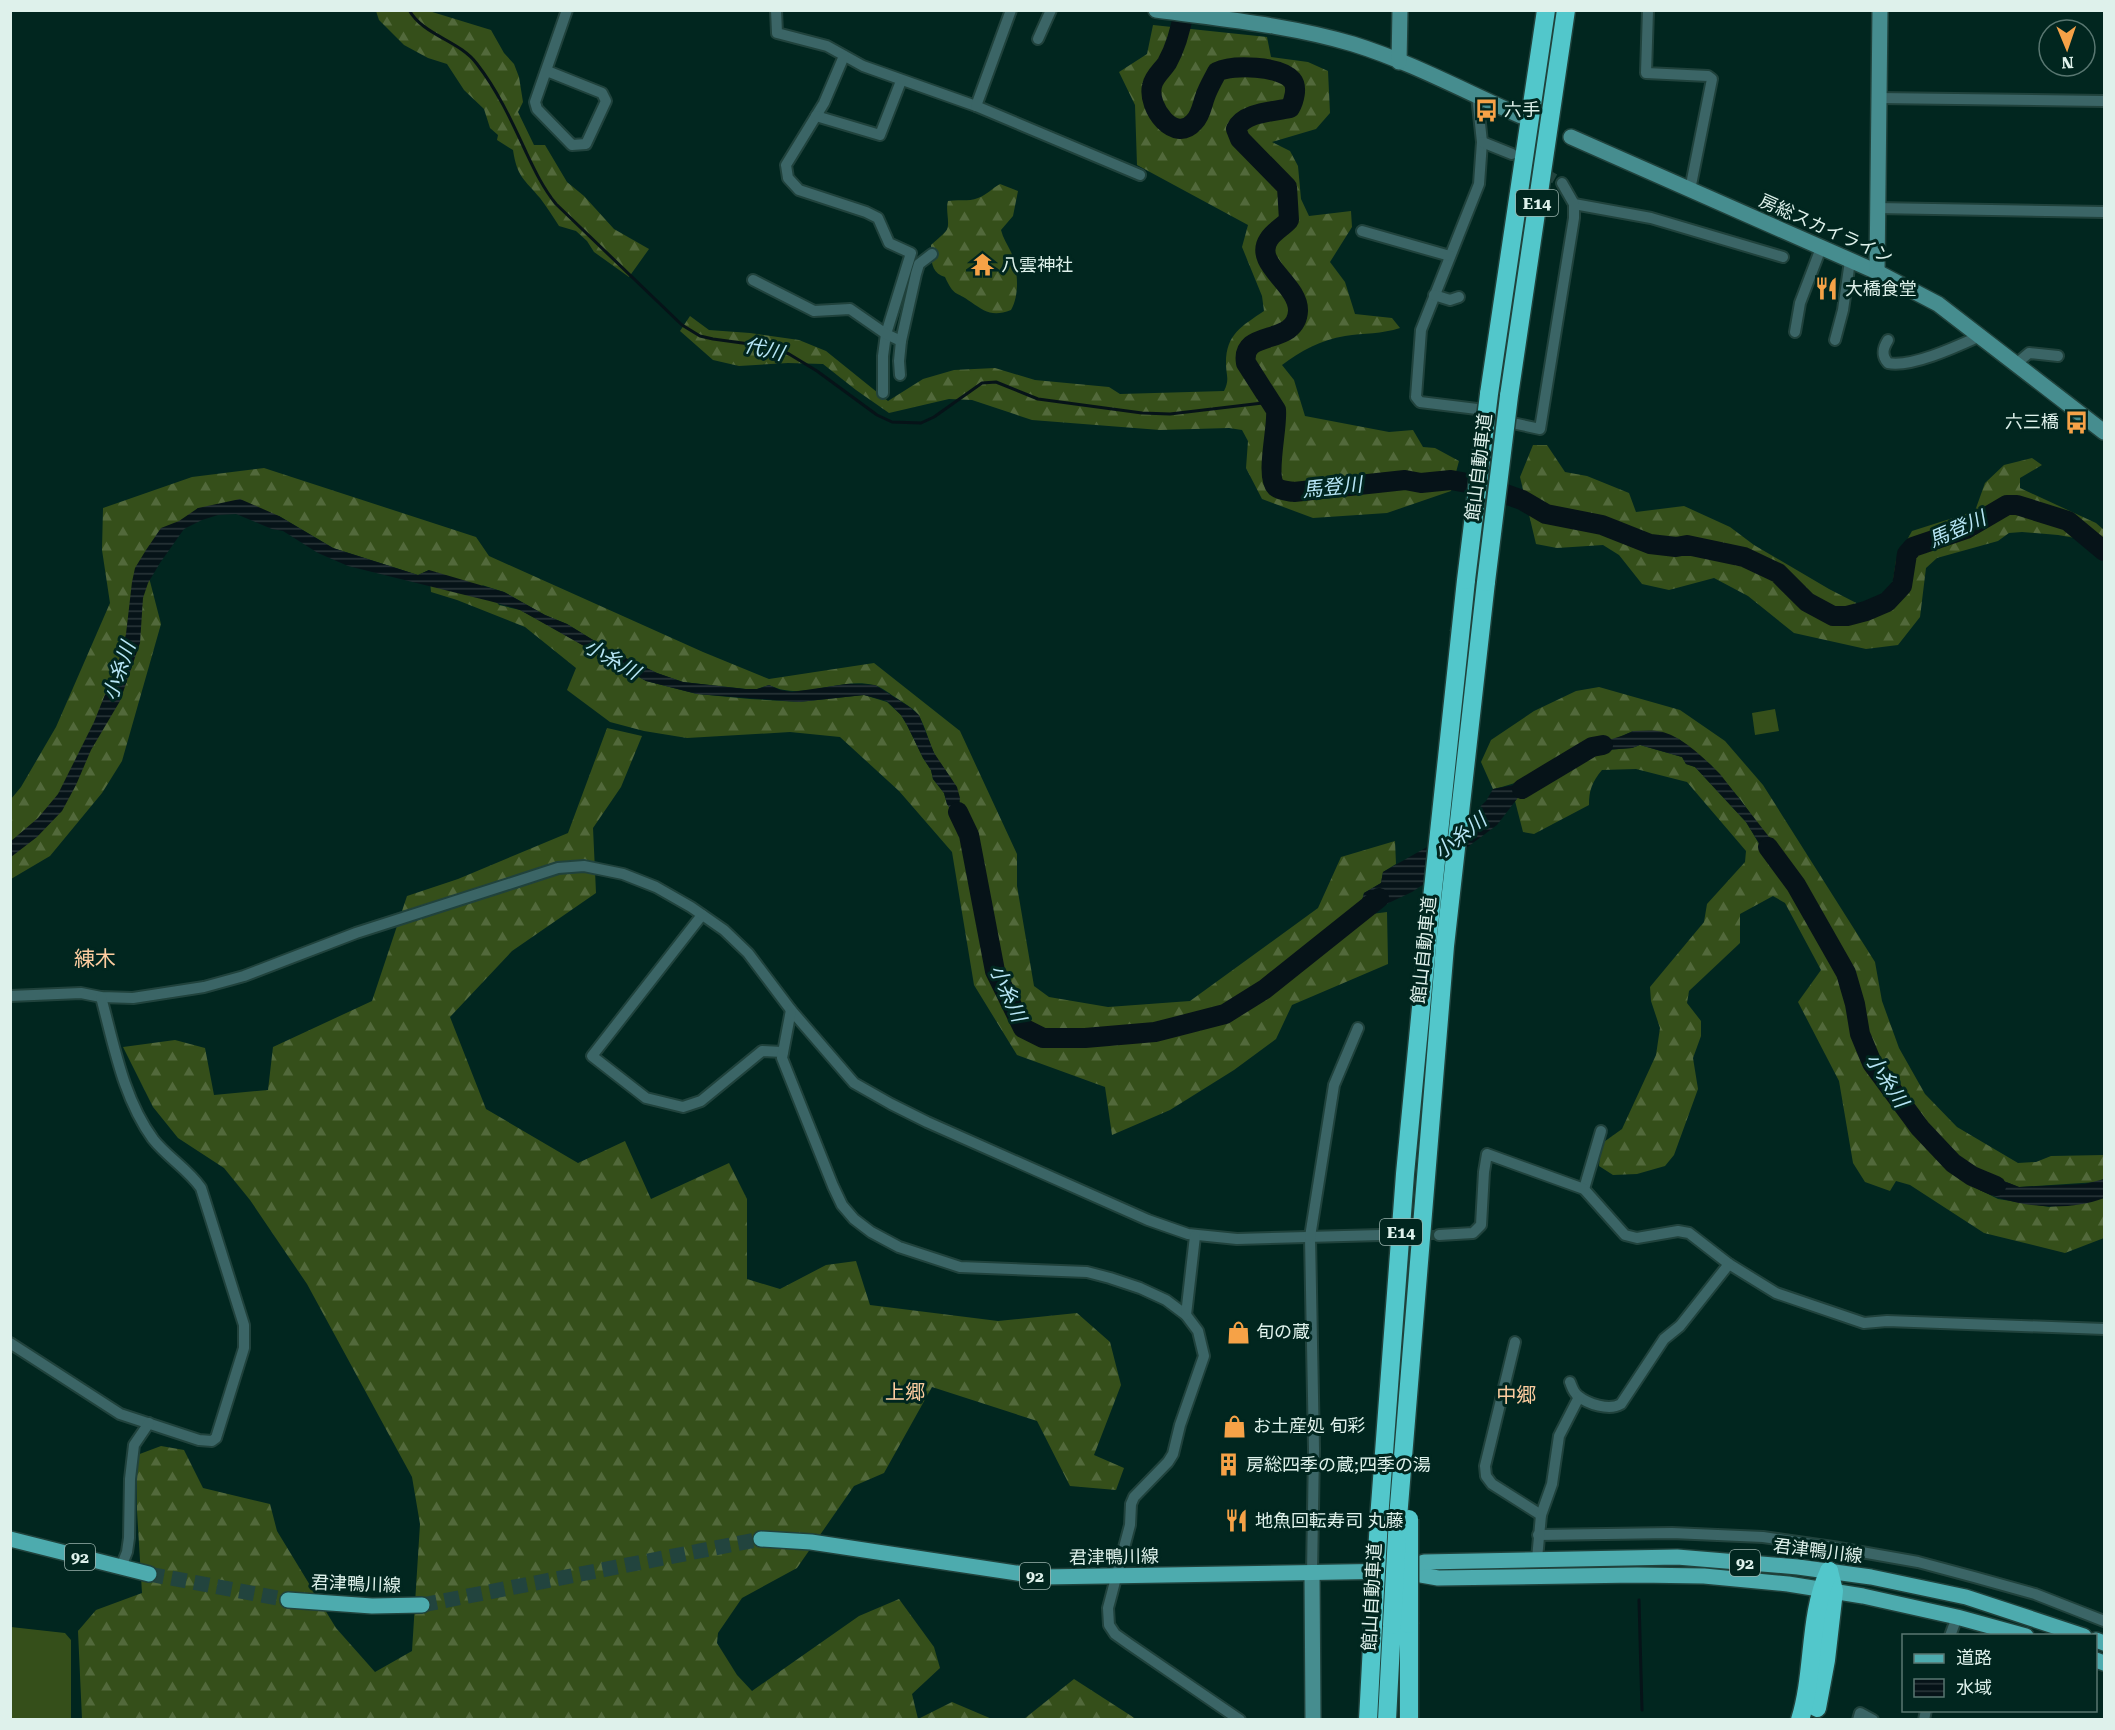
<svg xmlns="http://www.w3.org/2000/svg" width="2115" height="1730" viewBox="0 0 2115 1730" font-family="'Roboto Serif','Noto Sans JP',serif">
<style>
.grass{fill:#354f1a}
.forest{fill:url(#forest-firs);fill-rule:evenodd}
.water{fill:url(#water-rules)}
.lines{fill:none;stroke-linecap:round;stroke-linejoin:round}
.stream{stroke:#061318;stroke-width:3}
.river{stroke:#061318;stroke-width:20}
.street-tunnel{stroke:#22443e;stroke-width:10;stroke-dasharray:10 5;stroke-linecap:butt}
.primary-tunnel{stroke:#22443e;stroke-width:15;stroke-dasharray:15 8;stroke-linecap:butt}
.street-casing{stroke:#20423c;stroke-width:14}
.secondary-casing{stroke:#20423c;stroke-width:18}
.primary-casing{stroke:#20423c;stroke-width:18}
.highway-casing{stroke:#20423c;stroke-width:21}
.street{stroke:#3b6566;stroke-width:10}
.secondary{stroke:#468d8f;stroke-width:15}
.primary{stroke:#4dabae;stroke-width:15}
.highway{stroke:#52c7cb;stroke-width:18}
.highway-bridge-casing{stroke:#20423c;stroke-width:21;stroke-linecap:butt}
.highway-bridge{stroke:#52c7cb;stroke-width:18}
.labels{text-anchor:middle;stroke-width:6;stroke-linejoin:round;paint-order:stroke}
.shield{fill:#01261f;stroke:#9cb4ae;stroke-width:1.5}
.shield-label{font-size:16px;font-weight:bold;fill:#def1eb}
.poi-label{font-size:18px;fill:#def1eb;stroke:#01261f;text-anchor:start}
.street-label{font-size:18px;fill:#def1eb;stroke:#01261f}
.water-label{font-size:20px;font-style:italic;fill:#b7e6f6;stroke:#01261f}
.neighbourhood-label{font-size:20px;fill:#fdcda0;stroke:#01261f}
.quarter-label{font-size:21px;fill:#fdcda0;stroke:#01261f}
</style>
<defs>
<pattern id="forest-firs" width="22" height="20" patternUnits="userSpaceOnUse" patternTransform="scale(1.5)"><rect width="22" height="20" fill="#354f1a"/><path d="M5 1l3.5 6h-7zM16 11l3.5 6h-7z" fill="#52693b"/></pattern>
<pattern id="water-rules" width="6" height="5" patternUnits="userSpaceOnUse" patternTransform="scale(1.5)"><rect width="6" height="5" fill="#061318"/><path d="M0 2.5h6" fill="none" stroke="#2a363a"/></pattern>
</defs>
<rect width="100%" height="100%" fill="#01261f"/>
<g class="grass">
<path d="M1775 709 1779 731 1755 735 1752 713Z"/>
<path d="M11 1627 65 1633 71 1640V1719H11Z"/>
</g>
<g class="forest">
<path d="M376 11H429L491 30 504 53 514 64 519 77 523 102 518 112 534 145H545L567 182 584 196 614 229 649 249 629 277 594 252 587 241 576 231 559 226C553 217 547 207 540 198 524 179 517 177 513 150L497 140 498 135 490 128 484 109 464 90 447 64 428 58 404 45 379 20Z"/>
<path d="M1153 25 1267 37 1271 57 1308 62 1328 71 1330 113 1316 129 1272 142 1290 151 1298 166 1301 199 1309 216 1351 211 1352 227 1330 262 1345 282 1355 314 1392 318 1400 328C1382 334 1364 333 1345 336 1321 340 1300 351 1282 365L1294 380 1305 416 1389 432 1413 430 1423 447 1435 448 1459 461 1451 491 1387 513 1313 518 1262 499 1246 468 1248 441 1242 430 1229 428 1160 430 1032 420 972 400 949 399 889 413 856 390 823 364 788 363 739 366 713 360 680 331 690 316 709 330 750 333 799 340 826 351 888 401 923 379 954 370 995 368 1035 380 1109 387 1120 394 1224 391C1230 379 1226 376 1226 363 1226 334 1242 326 1264 311L1262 296 1242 247 1248 225 1137 165 1135 105 1119 72 1147 54Z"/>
<path d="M1000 184 1018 191 1013 216 1001 230C1003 238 1007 244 1011 252 1018 268 1020 295 1011 310 993 317 985 312 971 302 956 291 954 297 945 277 930 273 931 258 931 245 936 240 942 236 946 231 951 225 945 210 948 201 958 199 968 202 978 198 987 195 992 188 1000 184Z"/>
<path d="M1533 445H1547L1565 472 1587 476 1629 493 1636 512 1684 506 1730 527 1754 545 1829 589 1870 610 1891 594 1896 560 1912 531 1975 511 1985 483 2004 465 2032 458 2042 465 2020 478V488L2096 523 2104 530V548L2098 542 2058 535 2022 532 2009 533 1998 541 1937 558 1926 568 1920 617 1898 645 1866 649 1794 633 1748 596 1714 578 1669 590 1642 584 1619 555 1603 545 1557 548 1536 544 1520 477Z"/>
<path d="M264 468 476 537 489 556 703 652 769 679 874 663 960 731 1017 854V886L1034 986 1049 997 1108 1007 1190 1001 1318 908 1341 857 1395 841 1396 864 1383 872 1381 883 1364 893 1361 904 1364 915 1387 912 1388 964 1292 1005 1276 1039 1234 1070 1170 1110 1112 1135 1105 1087 1017 1055 974 985 952 852 899 791 840 737 790 732 687 738 644 731 610 722 567 690 576 668 525 627 457 600 431 592 429 570 418 575 333 548 279 516 198 508 145 562 161 624 122 761 102 793 50 856 11 879V799L21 787 56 727 110 603 102 550 103 508 192 477ZM482 585 504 592 545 615 567 624 611 651 657 673 683 682 746 689H757L769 685C804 702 837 677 874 685 882 687 891 695 898 699 905 704 915 709 919 716 926 728 929 743 935 755 945 772 962 787 959 808L951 809 947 804 944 793 933 779 931 770 923 758 907 725 901 715 887 702 864 695 799 702 750 699 697 694 646 681 544 623 520 610 499 605Z"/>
<path d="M1599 687 1680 710 1725 741 1763 785 1875 962 1882 1001 1899 1048 1925 1094 1957 1127 2018 1163 2036 1162 2051 1156 2104 1155V1179L2097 1182 2019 1187 1991 1176 1974 1187 1998 1199 2049 1207 2104 1198V1238L2065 1253 1984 1233 1910 1185 1896 1181 1890 1191 1865 1182 1853 1163 1839 1081 1798 1002 1821 970 1785 903 1773 896 1740 914V943L1689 991 1687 1003 1701 1021V1036L1693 1058 1698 1089 1674 1155 1665 1166 1637 1174 1613 1175 1599 1166 1601 1144 1622 1129 1656 1055 1660 1028 1651 1001 1650 987 1704 922 1707 904 1745 862 1746 851 1687 782 1636 769 1602 770C1592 782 1589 790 1589 805L1534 834 1523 832 1515 801 1523 791 1543 776C1525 778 1511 785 1493 789L1481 762 1491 740 1534 711 1576 691ZM1633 731 1679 739 1711 765 1740 799 1765 834 1787 860 1764 852 1746 822 1695 767 1686 764 1682 757 1640 745 1632 748 1606 750 1598 754 1583 757 1580 755Z"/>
<path d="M607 728 642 736 621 787 593 828 596 893 512 951 450 1017 486 1109 578 1163 625 1141 651 1199 729 1163 747 1199V1279L780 1289 826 1265 856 1261 870 1305 998 1321 1077 1313 1110 1342 1121 1385 1094 1455 1124 1468 1116 1490 1070 1486 1037 1421 932 1387 884 1473 854 1486 797 1568 742 1598 718 1633 717 1643 737 1675 752 1691 859 1616 899 1599 934 1647 940 1668 912 1694 918 1719 952 1702 992 1719H82L78 1631 96 1610 142 1593 137 1511V1455L161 1446 184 1450 203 1488 270 1504 277 1531 336 1628 375 1672 412 1651 420 1524 412 1477 307 1284 250 1200 224 1168 178 1138 153 1107 123 1047 175 1040 205 1048 214 1095 268 1090 273 1047 372 1001 407 896 458 879 568 833Z"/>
<path d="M1074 1679 1136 1719H1024Z"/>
</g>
<g class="water">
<path d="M240 499 279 516 333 548 418 575 429 570 504 592 545 615 567 624 611 651 657 673 683 682 745 689H757L769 685 780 690 792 692 847 684 875 685 908 706 919 715 934 753 957 787 960 798 959 808 969 835 961 828 947 804 944 793 933 779 931 770 923 758 907 725 901 715 887 701 864 695 799 702 697 694 646 681 520 610C503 604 486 600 469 596L348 566 318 553 283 531 272 529 236 514 218 515 202 520 184 529 160 563 148 583 143 598 140 643 120 701 91 750 76 785 62 811 37 837 11 857V841L38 818 58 794 94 722 120 657 126 634 132 582 135 568 146 550 161 528 179 521 198 508Z"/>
<path d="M1633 731C1641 731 1649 730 1657 731 1679 733 1705 759 1720 774L1787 860 1783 867 1764 851 1746 822 1695 767 1686 764 1682 757 1640 745 1632 748 1606 750 1598 754 1583 758 1580 755C1587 743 1619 739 1633 731Z"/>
<path d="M1534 775 1544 776 1523 791 1497 825 1465 849 1468 818 1486 801 1493 789 1514 785 1524 778Z"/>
<path d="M1427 847 1424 884 1412 892 1363 915 1359 914 1364 893 1381 883 1383 872Z"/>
<path d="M1972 1176H1991L2019 1187 2085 1184 2104 1179V1198C2066 1213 2009 1207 1974 1187Z"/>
</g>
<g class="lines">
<g class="stream">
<path d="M409 10C424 36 459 40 477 64 498 91 512 122 526 152 535 171 543 188 556 204L682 325 700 336 713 339 772 347 789 354 817 371 877 415 892 422 921 423 934 417 982 383 996 382 1038 399 1142 413 1170 414 1271 402"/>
<path d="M1639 1600 1642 1710"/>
</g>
<g class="river">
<path d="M1184 10C1181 28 1176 47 1167 63 1162 71 1154 76 1152 86 1147 108 1175 144 1194 122 1201 115 1202 105 1205 97 1208 88 1213 80 1217 72 1233 64 1280 66 1292 80 1298 87 1294 101 1290 108 1273 112 1244 112 1236 129L1240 139 1287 187 1289 220C1283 227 1274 231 1269 239 1252 264 1299 284 1298 311 1296 347 1240 328 1246 363L1276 410C1278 427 1265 476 1276 487 1281 491 1288 491 1294 492L1405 480 1421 483 1451 480 1483 486 1522 500 1546 514 1602 525 1650 544 1676 547 1687 545 1744 557 1778 573 1807 602 1833 616H1847L1866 611 1887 602 1902 586 1907 554 1913 547 1966 529 2007 505H2017L2068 521 2104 551"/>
<path d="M1522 789 1592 747 1603 745"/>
<path d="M958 812 969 835 995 971 1023 1028 1043 1038H1085L1155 1032 1225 1014 1265 989 1379 898"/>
<path d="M1768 847 1796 885 1846 973 1855 1004 1860 1034 1872 1063 1920 1128 1953 1163 1972 1176 1996 1186"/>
</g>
<g class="street-tunnel">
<path d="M1520 159 1562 183"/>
<path d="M1451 626 1490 639"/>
<path d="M1381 1235H1439"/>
</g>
<g class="primary-tunnel">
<path d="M149 1574 288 1600"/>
<path d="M422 1605 761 1539"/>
</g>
<defs>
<g id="street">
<path d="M776 10 777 33 827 46 863 66 976 106 1140 175"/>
<path d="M1648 10 1646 73 1708 76 1712 79 1690 190"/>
<path d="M1038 39 1051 10"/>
<path d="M844 56 824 103 786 165 788 178 799 190 866 212 878 218 889 243 911 253 886 334 883 356V393"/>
<path d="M547 71 602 93 606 101 586 144 572 145 537 109 535 102 567 10"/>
<path d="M1477 96 1482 142 1479 184 1421 330 1416 397 1420 402 1477 409"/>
<path d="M1878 98 2104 101"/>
<path d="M976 106 1011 10"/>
<path d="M816 116 880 135 901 81"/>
<path d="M1482 142 1512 154"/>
<path d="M1574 204 1651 218 1783 257"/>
<path d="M1876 208 2104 212"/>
<path d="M1362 231 1450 256"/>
<path d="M753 280 814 311 850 309 886 334 901 341"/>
<path d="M1434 295 1450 300 1459 297"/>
<path d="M1795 332 1800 303 1821 248"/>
<path d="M1835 340 1843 310 1850 261"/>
<path d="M1888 340C1883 348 1881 355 1888 363 1911 368 1958 346 1980 336"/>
<path d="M2016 364 2029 353 2058 356"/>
<path d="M900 375 899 361 901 341 916 274 919 264 932 254"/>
<path d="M1517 424 1540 429 1574 218V204L1562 183"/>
<path d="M702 915 592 1056 646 1098 683 1107 701 1101 762 1051 783 1052"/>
<path d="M10 996 81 993 101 997 133 998 204 987 244 976 356 933 515 882 558 868 584 866 623 874 656 887 691 907 724 930 748 953 791 1010 854 1083 891 1104 927 1122 1148 1220 1188 1234 1237 1239 1381 1235"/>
<path d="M791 1010 782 1058 833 1186 842 1205 854 1219 871 1232 899 1247 960 1267 1087 1272 1110 1278 1140 1288 1166 1300 1186 1315 1198 1331 1204 1356 1180 1425 1173 1454 1168 1462 1134 1497 1131 1504 1130 1525 1108 1608 1109 1625 1115 1634 1129 1644 1240 1720"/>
<path d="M1584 1189 1601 1131"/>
<path d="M1439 1235 1473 1233 1481 1225 1484 1172 1487 1154 1584 1189 1625 1235 1637 1238 1678 1231 1689 1233 1729 1264 1776 1293 1864 1323 1887 1321 2104 1329"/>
<path d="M1186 1315 1195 1236"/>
<path d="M1515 1342 1485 1466 1486 1476 1492 1484 1541 1515"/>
<path d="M10 1343 120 1414 199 1440 212 1441 216 1438 244 1348V1325L201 1188C188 1169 167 1157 153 1139 123 1098 114 1045 101 997"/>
<path d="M1570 1382C1572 1387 1573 1392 1578 1396 1588 1404 1609 1411 1621 1404L1664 1339 1680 1326 1729 1264"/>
<path d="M1538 1535 1672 1533 1763 1537 1833 1547 1918 1562 1974 1577 2035 1594 2104 1621"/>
<path d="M1537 1559 1541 1515 1552 1484 1559 1436 1579 1397"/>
<path d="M121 1567 127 1552 129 1538 130 1479 134 1445 149 1423"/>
<path d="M1312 1574 1314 1449 1310 1237 1334 1085 1358 1028"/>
<path d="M1950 1636 1957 1617"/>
<path d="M1858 1720 1860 1713 1873 1720"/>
<path d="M1924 1720 1926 1710"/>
</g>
<g id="secondary">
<path d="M1156 10C1222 19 1290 25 1353 44 1411 62 1466 92 1521 116"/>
<path d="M1399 62 1400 10"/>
<path d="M1571 137 1877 272 1938 304 2104 432"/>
<path d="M1877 272 1880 10"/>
<path d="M1312 1574 1313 1720"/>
</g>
<g id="primary">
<path d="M10 1539 149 1574"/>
<path d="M761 1539 811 1542 1043 1577 1398 1571 1438 1578 1637 1575 1704 1576 1788 1584 1863 1596 1957 1617 2026 1636"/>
<path d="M1401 1570 1424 1562 1677 1557 1798 1567 1871 1577 1966 1597 2084 1636"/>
<path d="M288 1600 372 1606 422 1605"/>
<path d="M2096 1640 2104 1643"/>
<path d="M2096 1660 2104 1663"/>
</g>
<g id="highway">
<path d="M1489 394 1546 10"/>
<path d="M1509 396 1566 10"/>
<path d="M1398 1518 1445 946 1486 582"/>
<path d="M1379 1519 1405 1174 1427 945 1466 580"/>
<path d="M1817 1708 1826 1660 1834 1591 1829 1571"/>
<path d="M1368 1720 1373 1626"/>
<path d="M1387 1720 1392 1625"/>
<path d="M1409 1720V1624"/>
<path d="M1800 1720C1815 1672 1808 1616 1829 1571"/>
</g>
</defs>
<use href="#street" class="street-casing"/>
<use href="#secondary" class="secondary-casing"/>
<use href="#primary" class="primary-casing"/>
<use href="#highway" class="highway-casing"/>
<use href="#street" class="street"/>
<use href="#secondary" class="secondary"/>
<use href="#primary" class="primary"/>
<use href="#highway" class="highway"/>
<defs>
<g id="highway-bridge">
<path d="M1466 580 1489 394"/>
<path d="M1486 582 1509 396"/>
<path d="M1409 1519V1624"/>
<path d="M1392 1625 1398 1518"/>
<path d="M1373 1626 1379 1519"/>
</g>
</defs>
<use href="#highway-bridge" class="highway-bridge-casing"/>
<use href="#highway-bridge" class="highway-bridge"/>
</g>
<defs>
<symbol id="bus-bare" viewBox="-9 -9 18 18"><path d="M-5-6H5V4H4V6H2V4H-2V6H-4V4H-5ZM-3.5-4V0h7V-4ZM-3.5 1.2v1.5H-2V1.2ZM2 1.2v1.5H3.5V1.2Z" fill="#f6a247" stroke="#01261f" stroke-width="2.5" paint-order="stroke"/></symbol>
<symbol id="temple-bare" viewBox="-9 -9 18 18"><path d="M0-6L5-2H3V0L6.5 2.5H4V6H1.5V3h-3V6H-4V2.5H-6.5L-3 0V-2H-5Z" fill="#f6a247" stroke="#01261f" stroke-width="2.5" paint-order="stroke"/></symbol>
<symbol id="restaurant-bare" viewBox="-9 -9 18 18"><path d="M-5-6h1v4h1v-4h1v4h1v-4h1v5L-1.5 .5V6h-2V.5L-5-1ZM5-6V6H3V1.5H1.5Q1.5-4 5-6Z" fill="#f6a247" stroke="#01261f" stroke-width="2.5" paint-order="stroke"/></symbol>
<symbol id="shop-bare" viewBox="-9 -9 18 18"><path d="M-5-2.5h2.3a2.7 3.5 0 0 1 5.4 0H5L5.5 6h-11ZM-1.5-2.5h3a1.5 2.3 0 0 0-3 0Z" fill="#f6a247" stroke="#01261f" stroke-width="2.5" paint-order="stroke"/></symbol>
<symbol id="building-bare" viewBox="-9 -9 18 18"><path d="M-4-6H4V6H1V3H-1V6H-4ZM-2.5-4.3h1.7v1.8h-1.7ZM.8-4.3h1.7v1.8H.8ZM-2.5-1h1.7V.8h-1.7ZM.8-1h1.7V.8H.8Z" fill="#f6a247" stroke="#01261f" stroke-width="2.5" paint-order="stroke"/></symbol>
</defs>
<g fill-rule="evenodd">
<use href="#bus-bare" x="1470" y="94" width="33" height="33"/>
<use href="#temple-bare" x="966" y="248" width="33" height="33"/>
<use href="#restaurant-bare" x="1810" y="272" width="33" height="33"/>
<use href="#bus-bare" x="2060" y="406" width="33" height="33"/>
<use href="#shop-bare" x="1222" y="1316" width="33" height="33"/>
<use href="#shop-bare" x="1218" y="1410" width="33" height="33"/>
<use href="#building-bare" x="1212" y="1448" width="33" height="33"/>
<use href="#restaurant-bare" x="1220" y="1504" width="33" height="33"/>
</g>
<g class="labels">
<g class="shield">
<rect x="1516" y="190" width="42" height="26" rx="4.5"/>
<rect x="1380" y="1219" width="42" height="26" rx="4.5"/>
<rect x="65" y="1544" width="30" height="26" rx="4.5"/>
<rect x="1730" y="1550" width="30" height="26" rx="4.5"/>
<rect x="1020" y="1563" width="30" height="26" rx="4.5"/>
</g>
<g class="shield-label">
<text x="1537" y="209">E14</text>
<text x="1401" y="1238">E14</text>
<text x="80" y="1563">92</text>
<text x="1745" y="1569">92</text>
<text x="1035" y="1582">92</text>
</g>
<g class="poi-label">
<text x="1504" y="116">六手</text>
<text x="1001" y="271">八雲神社</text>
<text x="1845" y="295">大橋食堂</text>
<text x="2059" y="428" text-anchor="end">六三橋</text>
<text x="1256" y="1338">旬の蔵</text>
<text x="1253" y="1432">お土産処 旬彩</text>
<text x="1246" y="1471">房総四季の蔵;四季の湯</text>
<text x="1255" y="1527">地魚回転寿司 丸藤</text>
</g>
<g class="street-label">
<text transform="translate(1826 229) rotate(24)" y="6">房総スカイライン</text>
<text transform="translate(1479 467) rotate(-83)" y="6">館山自動車道</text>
<text transform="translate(1424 950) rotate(-84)" y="6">館山自動車道</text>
<text transform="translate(1818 1551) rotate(7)" y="6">君津鴨川線</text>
<text transform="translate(1114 1557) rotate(-1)" y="6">君津鴨川線</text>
<text transform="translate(356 1584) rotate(2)" y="6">君津鴨川線</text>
<text transform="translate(1372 1597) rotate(-87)" y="6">館山自動車道</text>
</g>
<g class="water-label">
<text transform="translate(764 349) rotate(13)" y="7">代川</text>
<text transform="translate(1332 487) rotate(-6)" y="7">馬登川</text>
<text transform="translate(1957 529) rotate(-24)" y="7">馬登川</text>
<text transform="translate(612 659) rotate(30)" y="7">小糸川</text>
<text transform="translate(119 671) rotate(-71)" y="7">小糸川</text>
<text transform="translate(1460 836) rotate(-38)" y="7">小糸川</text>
<text transform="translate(1008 993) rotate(66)" y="7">小糸川</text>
<text transform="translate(1887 1080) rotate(57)" y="7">小糸川</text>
</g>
<g class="neighbourhood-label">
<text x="905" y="1399">上郷</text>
<text x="1516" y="1402">中郷</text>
</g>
<g class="quarter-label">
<text x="95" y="966">練木</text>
</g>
</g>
<rect width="2115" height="1730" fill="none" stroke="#def1eb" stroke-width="24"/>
<rect x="1902" y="1634" width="195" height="78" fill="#01261f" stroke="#597771" stroke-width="1.5"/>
<rect x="1914" y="1654" width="30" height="9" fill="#4dabae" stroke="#597771" stroke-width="1.5"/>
<text x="1956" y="1664" font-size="18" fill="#def1eb">道路</text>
<rect x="1914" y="1679" width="30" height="18" fill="url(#water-rules)" stroke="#597771" stroke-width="1.5"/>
<text x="1956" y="1694" font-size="18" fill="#def1eb">水域</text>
<g transform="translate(2067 48) rotate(178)"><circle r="28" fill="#01261f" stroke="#597771" stroke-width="1.5"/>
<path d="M0-4.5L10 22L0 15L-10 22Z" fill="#f6a247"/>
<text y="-9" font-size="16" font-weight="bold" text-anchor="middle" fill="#def1eb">N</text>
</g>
</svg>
